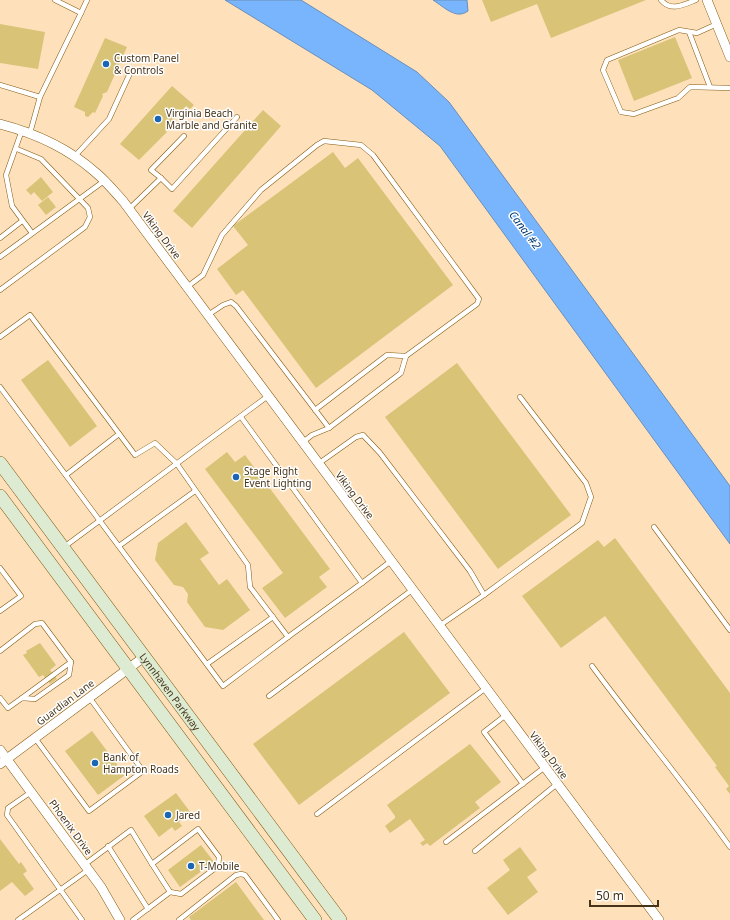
<svg xmlns="http://www.w3.org/2000/svg" width="730" height="920" viewBox="0 0 730 920" font-family="'Noto Sans',sans-serif">
<style>
.water{fill:#79b5fd;stroke:#6a8eb8}
.building{fill:#d8c377}
.lines{fill:none;stroke-linecap:round;stroke-linejoin:round}
.lane-casing{stroke:#845a13;stroke-width:5.5}
.street-casing{stroke:#845a13;stroke-width:10}
.secondary-casing{stroke:#845a13;stroke-width:14}
.lane{stroke:#fff;stroke-width:4.5}
.street{stroke:#fff;stroke-width:9}
.secondary{stroke:#dcebd2;stroke-width:13}
.poi-dot{fill:#1a65b4;stroke:#fff;stroke-width:1.5}
.labels{text-anchor:middle;stroke-width:3;stroke-linejoin:round;paint-order:stroke}
.poi-label{font-size:10px;fill:#463318;stroke:#fff;text-anchor:start}
.street-label{font-size:10px;fill:#463318;stroke:#fff}
.water-label{font-size:11px;font-style:italic;fill:#003970;stroke:#fff}
</style>
<rect width="100%" height="100%" fill="#fee1bb"/>
<g class="water">
<path d="M225 0H301L417 72 449 102 730 486V544L440 146 372 90Z"/>
<path d="M433 0H467L468 11C456 20 444 7 433 0Z"/>
</g>
<g class="building">
<path d="M482 0H646L551 38 537 4 491 22Z"/>
<path d="M0 24 45 32 38 69 0 63Z"/>
<path d="M675 37 692 78 634 101 618 60Z"/>
<path d="M105 38 127 47 107 92 102 94 103 96 95 113 93 112 88 117 85 116V112L74 107Z"/>
<path d="M172 86 194 105 190 109 186 106 165 130 167 132 139 160 120 144Z"/>
<path d="M263 110 281 126 192 228 173 211Z"/>
<path d="M333 152 345 168 358 158 453 285 316 388 243 290 236 295 217 269 248 245 233 226Z"/>
<path d="M41 177 53 192 42 201 34 192 31 195 26 190Z"/>
<path d="M48 197 56 207 46 215 38 205Z"/>
<path d="M48 360 97 426 70 447 21 380Z"/>
<path d="M457 363 571 515 498 569 385 417Z"/>
<path d="M227 452 235 462 245 455 330 569 319 577 327 587 285 618 262 588 283 573 205 469Z"/>
<path d="M186 522 209 553 200 559 219 585 227 579 250 610 223 630 205 627 187 602 188 594 183 587 174 585 155 560 158 543Z"/>
<path d="M615 538 730 693V794L726 789 729 786 715 767 717 766 605 616 561 648 522 596 598 540 604 547Z"/>
<path d="M404 632 450 693 299 805 253 744Z"/>
<path d="M40 643 56 665 50 670 57 679 50 684 43 675 39 677 23 655 27 653 26 651Z"/>
<path d="M92 731 125 775 98 795 65 751Z"/>
<path d="M470 744 501 782 475 802 480 808 430 846 427 843 423 846 420 843 425 840 410 819 390 833 385 826 395 818V816L387 805Z"/>
<path d="M176 793 191 813 179 822 182 826 175 831 172 827 159 837 144 816Z"/>
<path d="M0 839 19 864 21 862 27 871 23 874 34 889 25 896 12 882 0 891Z"/>
<path d="M201 845 214 862 180 887 168 870Z"/>
<path d="M520 847 537 870 527 877 538 892 508 915 487 888 510 870 503 860Z"/>
<path d="M236 882 264 920H191L189 917Z"/>
</g>
<g class="lines">
<defs>
<g id="lane">
<path d="M661 0C671 12 683 5 696 0"/>
<path d="M81 13 87 0"/>
<path d="M717 24 697 33 679 30 607 60 603 70 621 112 634 114 678 98 690 87 730 88"/>
<path d="M689 32 710 87"/>
<path d="M0 85 40 97 81 13 55 0"/>
<path d="M22 130 6 175 12 206 32 233"/>
<path d="M30 133 40 97"/>
<path d="M75 156 109 119 131 71"/>
<path d="M161 178 172 189 237 117"/>
<path d="M129 209 161 178 151 170 184 136"/>
<path d="M0 238 22 221"/>
<path d="M0 257 104 181"/>
<path d="M187 287 203 275 222 235 261 190 317 145 324 141 361 145 373 155 479 299 477 304 406 356"/>
<path d="M0 290 85 227 90 217 88 208 41 159 17 149"/>
<path d="M208 315 223 305 231 302 236 306 329 428 312 435 303 442"/>
<path d="M0 337 30 315 135 455 155 443 177 464 248 565 250 587 288 637 362 583"/>
<path d="M0 387 223 686 288 637"/>
<path d="M315 410 387 355 406 356 401 373 329 428"/>
<path d="M241 417 362 583 391 561"/>
<path d="M318 464 356 437 363 435 380 453 470 571 484 595 439 626"/>
<path d="M66 475 119 434"/>
<path d="M654 527 730 630"/>
<path d="M119 546 195 491"/>
<path d="M64 547 268 396"/>
<path d="M0 568 21 596 0 611"/>
<path d="M484 595 582 523 591 497 586 483 520 397"/>
<path d="M0 651 35 624 42 623 71 662 69 675 35 699 22 698 8 708 0 698"/>
<path d="M207 664 273 617"/>
<path d="M592 666C637 727 686 785 730 847"/>
<path d="M269 696 412 590"/>
<path d="M22 698 71 662"/>
<path d="M506 715 484 732 523 784"/>
<path d="M35 738 89 811 143 771 89 697"/>
<path d="M31 792 8 808 7 815 82 920"/>
<path d="M317 814 486 688"/>
<path d="M446 842 545 767"/>
<path d="M108 846 148 909"/>
<path d="M475 851 557 784"/>
<path d="M84 865 131 830 152 864 198 829 219 857 218 866 181 894 170 892"/>
<path d="M18 920 88 870"/>
<path d="M133 920 170 892 152 864"/>
<path d="M179 920 236 875 241 874 245 875 278 920"/>
</g>
<g id="street">
<path d="M707 0 730 57"/>
<path d="M0 124C35 133 68 148 95 172 105 180 114 191 123 201L659 920"/>
<path d="M0 750 101 887 120 920"/>
<path d="M0 764 144 657"/>
</g>
<g id="secondary">
<path id="s1" d="M0 463 340 920"/>
<path d="M0 496 315 920"/>
</g>
</defs>
<use href="#lane" class="lane-casing"/>
<use href="#street" class="street-casing"/>
<use href="#secondary" class="secondary-casing"/>
<use href="#lane" class="lane"/>
<use href="#street" class="street"/>
<use href="#secondary" class="secondary"/>
</g>
<g class="poi-dot">
<circle cx="106" cy="64" r="4"/>
<circle cx="158" cy="119" r="4"/>
<circle cx="236" cy="477" r="4"/>
<circle cx="95" cy="763" r="4"/>
<circle cx="168" cy="815" r="4"/>
<circle cx="191" cy="866" r="4"/>
</g>
<g class="labels">
<g class="poi-label">
<text x="114" y="62">Custom Panel<tspan x="114" dy="12">&amp; Controls</tspan></text>
<text x="166" y="117">Virginia Beach<tspan x="166" dy="12">Marble and Granite</tspan></text>
<text x="244" y="475">Stage Right<tspan x="244" dy="12">Event Lighting</tspan></text>
<text x="103" y="761">Bank of<tspan x="103" dy="12">Hampton Roads</tspan></text>
<text x="176" y="819">Jared</text>
<text x="199" y="870">T-Mobile</text>
</g>
<g class="street-label">
<text transform="translate(162 235) rotate(53)" y="4">Viking Drive</text>
<text transform="translate(355 495) rotate(53)" y="4">Viking Drive</text>
<text dy="4" stroke="none"><textPath href="#s1" startOffset="285">Lynnhaven Parkway</textPath></text>
<text transform="translate(65 702) rotate(-37)" y="4">Guardian Lane</text>
<text transform="translate(549 755) rotate(53)" y="4">Viking Drive</text>
<text transform="translate(71 827) rotate(54)" y="4">Phoenix Drive</text>
</g>
<g class="water-label">
<text transform="translate(525 230) rotate(53)" y="4">Canal #2</text>
</g>
</g>
<path d="M590 900v6h68v-6" fill="none" stroke="#463318" stroke-width="2"/>
<text x="596" y="900" font-size="12" fill="#463318" stroke="#ffffff" stroke-width="3" paint-order="stroke">50 m</text>
</svg>
